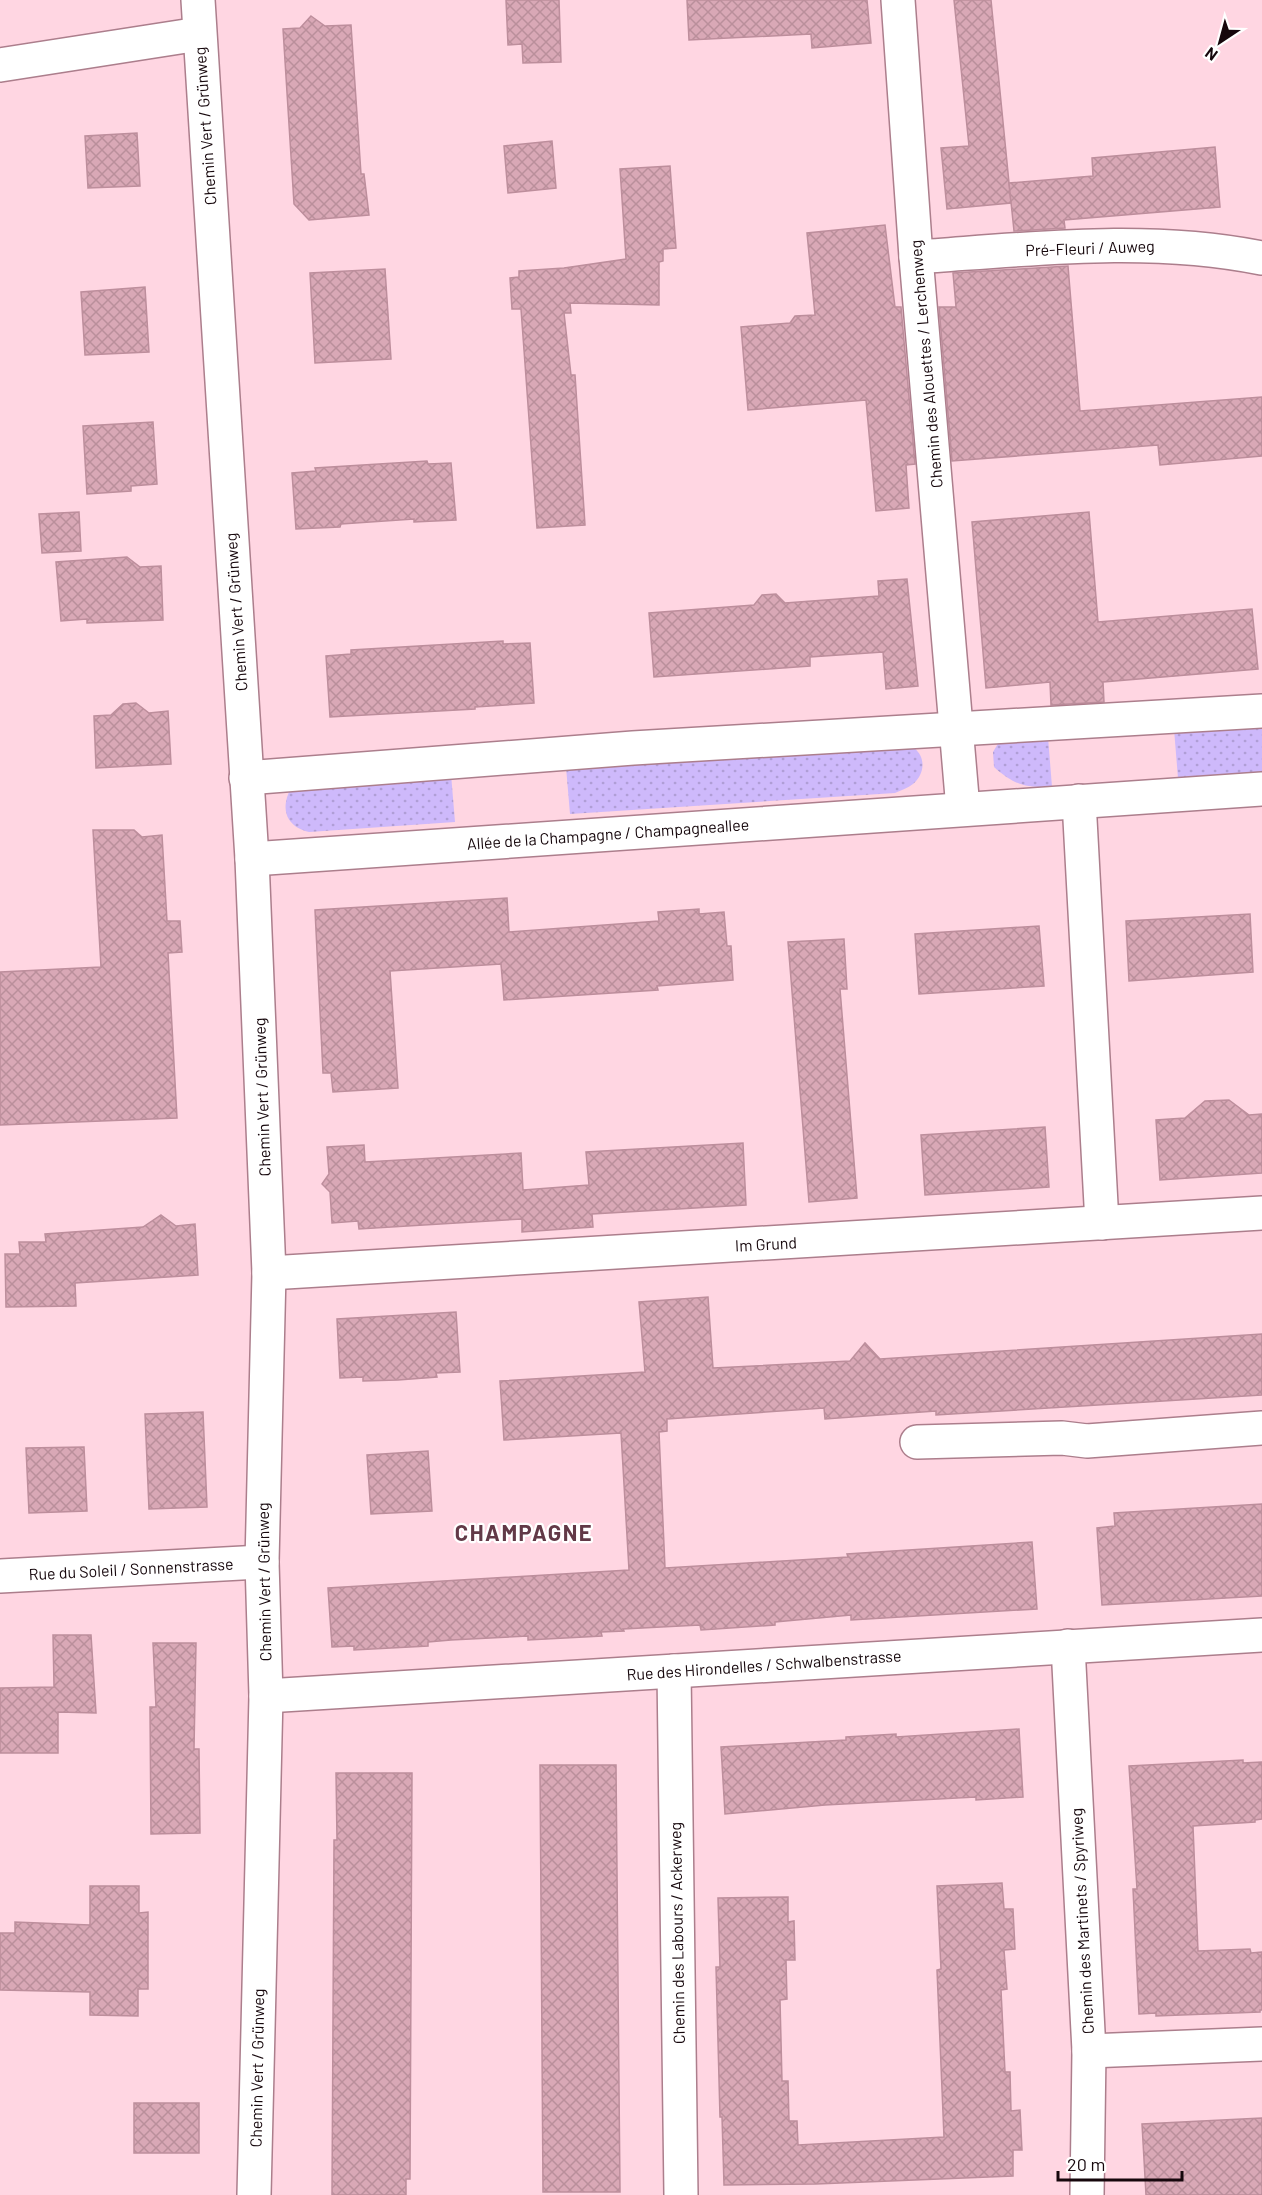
<svg xmlns="http://www.w3.org/2000/svg" width="1262" height="2195" viewBox="0 0 1262 2195" font-family="Barlow,sans-serif">
<style>
.green{fill:url(#green-dots)}
.building{fill:url(#building-cross-hatch);stroke:#bd8e9c;stroke-width:1.5}
.lines{fill:none;stroke-linecap:round;stroke-linejoin:round}
.minor-casing{stroke:#ac7e8c;stroke-width:36}
.minor{stroke:#fff;stroke-width:33}
.labels{text-anchor:middle;stroke-width:4.5;stroke-linejoin:round;paint-order:stroke}
.street-label{font-size:16px;fill:#16070c;stroke:#fff}
.district-label{font-size:22px;font-weight:bold;letter-spacing:1.5px;fill:#623947;stroke:#fff}
</style>
<defs>
<pattern id="green-dots" width="8" height="8" patternUnits="userSpaceOnUse" patternTransform="scale(1.5)"><rect width="8" height="8" fill="#ceb9fb"/><path d="M2 2h.1M6 6h.1" fill="none" stroke="#b09ed6" stroke-width="1.8" stroke-linecap="round"/></pattern>
<pattern id="building-cross-hatch" width="8" height="8" patternUnits="userSpaceOnUse" patternTransform="scale(1.5)"><rect width="8" height="8" fill="#d9a8b6"/><path d="M0 0l8 8M0 8l8-8" fill="none" stroke="#ba8f9b"/></pattern>
</defs>
<rect width="100%" height="100%" fill="#ffd6e2"/>
<g class="green">
<path d="M1262 723V772L1178 778 1174 729Z"/>
<path d="M1048 737 1052 787C1026 788 1014 785 994 767L993 752 999 742Z"/>
<path d="M914 748C926 757 925 774 913 784 908 788 901 790 895 793L570 814 566 767Z"/>
<path d="M451 774 455 822 309 832C287 827 280 810 290 790Z"/>
</g>
<g class="building">
<path d="M506 0H559L561 62 523 63 522 44 508 45Z"/>
<path d="M687 0H867L871 43 812 48 811 34 689 40Z"/>
<path d="M954 0H991L1011 203 947 209 941 148 969 146Z"/>
<path d="M311 16 325 26 351 25 361 174H364L369 215 309 220 294 204 283 29 300 28Z"/>
<path d="M137 133 140 186 88 188 85 136Z"/>
<path d="M552 141 556 188 508 193 504 146Z"/>
<path d="M1215 147 1220 207 1064 220 1065 228 1014 231 1009 183 1093 176 1092 158Z"/>
<path d="M670 166 676 248 663 249V261L659 262V305L570 303 571 313H564L571 375H575L585 525 537 528 521 309H512L510 278 519 277V271L564 268 626 259 620 169Z"/>
<path d="M885 225 895 307H901L915 464 906 465 909 508 876 511 866 400 748 410 741 327 790 323 795 316 815 315 807 233Z"/>
<path d="M1068 266 1080 411 1262 397V456L1160 465 1158 445 952 461 939 307H956L953 273Z"/>
<path d="M385 269 391 359 315 363 310 273Z"/>
<path d="M145 287 149 352 85 355 81 292Z"/>
<path d="M153 422 157 484 131 486V491L87 494 83 426Z"/>
<path d="M427 461 428 464 451 463 456 520 414 522V519L341 524 340 527 296 529 292 473 316 471 315 468Z"/>
<path d="M79 512 81 551 42 553 39 514Z"/>
<path d="M1089 512 1098 622 1252 609 1258 669 1103 682 1104 702 1051 705 1050 682 986 688 972 522Z"/>
<path d="M127 557 140 567 161 566 163 620 87 623V619L61 621 56 562Z"/>
<path d="M907 579 918 686 886 689 883 652 810 657V666L654 677 649 613 754 605 762 595 776 594 785 603 879 596 878 581Z"/>
<path d="M503 641V644L530 643 534 703 475 707V709L330 717 326 656 351 654V650Z"/>
<path d="M136 703 149 713 168 711 171 764 96 768 94 716 111 715 123 704Z"/>
<path d="M93 830H134L142 837 162 835 167 921H180L182 952 168 953 177 1118 0 1125V972L101 967Z"/>
<path d="M507 898 509 932 659 921 658 912 699 909V914L724 912 727 946H731L733 980 657 986 658 990 504 1000 501 964 390 971 398 1088 333 1092 331 1073H323L315 910Z"/>
<path d="M1250 914 1253 972 1129 981 1126 921Z"/>
<path d="M1039 926 1044 986 919 994 915 934Z"/>
<path d="M844 939 847 989H840L857 1198 809 1202 788 942Z"/>
<path d="M1229 1100 1249 1115 1262 1114V1173L1160 1180 1156 1120 1185 1118 1205 1101Z"/>
<path d="M1045 1127 1049 1187 925 1195 921 1135Z"/>
<path d="M743 1143 746 1205 592 1214 593 1227 522 1232V1219L359 1229 358 1221 332 1223 330 1192 322 1184 329 1174 327 1147 364 1145 365 1162 521 1153 523 1190 589 1185 586 1152Z"/>
<path d="M161 1215 176 1226 195 1224 198 1275 75 1283 76 1306 6 1307 5 1254H20L19 1242H46L45 1234 143 1227Z"/>
<path d="M708 1297 713 1368 850 1361 865 1343 880 1359 1262 1334V1395L936 1415V1411L825 1419 824 1408 667 1419V1431L659 1432 665 1568 848 1557 847 1554 1032 1542 1037 1609 851 1620V1615L775 1622V1625L701 1630 700 1625 623 1629 624 1631 601 1632 602 1636 528 1640V1636L451 1640 428 1642V1646L354 1650V1646L332 1647 328 1588 629 1570 621 1433 504 1440 500 1381 645 1372 639 1302Z"/>
<path d="M456 1312 460 1372 436 1373 437 1377 398 1380 363 1381V1377L340 1378 337 1319Z"/>
<path d="M203 1412 207 1507 149 1509 145 1414Z"/>
<path d="M84 1447 87 1511 29 1513 26 1448Z"/>
<path d="M428 1451 432 1511 371 1514 367 1455Z"/>
<path d="M1262 1504V1596L1102 1605 1097 1528 1115 1526 1114 1513Z"/>
<path d="M53 1635H91L96 1713 58 1712V1753H0V1688L54 1687Z"/>
<path d="M153 1643H196L194 1749H199L200 1833 151 1834 150 1707H156Z"/>
<path d="M1019 1729 1023 1797 976 1800V1797L825 1805 725 1814 721 1747 846 1740V1737L896 1734V1737Z"/>
<path d="M1243 1760V1763L1262 1762V1819L1255 1820V1822L1193 1826 1198 1951 1250 1949 1251 1953 1262 1952V2010H1260V2012L1156 2016V2013L1139 2014 1133 1889H1137L1129 1766Z"/>
<path d="M540 1765H616L620 2192H543Z"/>
<path d="M336 1773H412L410 2179H406V2195H332L334 1840H337Z"/>
<path d="M1002 1883 1004 1909H1013L1015 1949 1004 1950 1007 1989 1001 1990 1005 2072H1010L1011 2111 1020 2110 1022 2150H1013V2176L816 2184 724 2185 722 2117H720L716 1967H720L718 1898 788 1897V1922L794 1921 795 1960H786L787 1999 780 2000 782 2081H788L789 2121H797L798 2145 944 2137 937 1970 941 1969 937 1886Z"/>
<path d="M90 1886H139V1913L148 1912V1989H138V2016L90 2015V1992L0 1990V1933H15V1922L90 1925Z"/>
<rect x="134" y="2103" width="65" height="50"/>
<path d="M1262 2118V2195H1146L1142 2124Z"/>
</g>
<g class="lines">
<defs>
<g id="minor">
<path d="M198 0 252 859 269 1273 262 1562 266 1696 254 2195"/>
<path d="M898 0 916 257 963 809"/>
<path d="M0 65 199 34"/>
<path d="M916 257C1032 249 1148 235 1262 258"/>
<path d="M246 778 633 748 1262 711"/>
<path d="M1079 801 1102 1223"/>
<path d="M252 859 1262 789"/>
<path d="M269 1273 1262 1213"/>
<path d="M917 1442 1062 1438 1087 1441 1262 1428"/>
<path d="M0 1576 262 1562"/>
<path d="M1068 1646 1089 2051 1087 2195"/>
<path d="M674 1671 681 2195"/>
<path d="M266 1696 1262 1635"/>
<path d="M1089 2051 1262 2044"/>
</g>
</defs>
<use href="#minor" class="minor-casing"/>
<use href="#minor" class="minor"/>
</g>
<g class="labels">
<g class="street-label">
<text transform="translate(205 126) rotate(-94)" y="6">Chemin Vert / Grünweg</text>
<text transform="translate(1090 248) rotate(-2)" y="6">Pré-Fleuri / Auweg</text>
<text transform="translate(926 364) rotate(-95)" y="6">Chemin des Alouettes / Lerchenweg</text>
<text transform="translate(236 612) rotate(-94)" y="6">Chemin Vert / Grünweg</text>
<text transform="translate(608 834) rotate(-4)" y="6">Allée de la Champagne / Champagneallee</text>
<text transform="translate(262 1097) rotate(-92)" y="6">Chemin Vert / Grünweg</text>
<text transform="translate(766 1244) rotate(-3)" y="6">Im Grund</text>
<text transform="translate(131 1569) rotate(-3)" y="6">Rue du Soleil / Sonnenstrasse</text>
<text transform="translate(264 1582) rotate(-91)" y="6">Chemin Vert / Grünweg</text>
<text transform="translate(764 1665) rotate(-4)" y="6">Rue des Hirondelles / Schwalbenstrasse</text>
<text transform="translate(1082 1921) rotate(-93)" y="6">Chemin des Martinets / Spyriweg</text>
<text transform="translate(677 1933) rotate(-91)" y="6">Chemin des Labours / Ackerweg</text>
<text transform="translate(257 2068) rotate(-89)" y="6">Chemin Vert / Grünweg</text>
</g>
<g class="district-label">
<text x="524" y="1541">CHAMPAGNE</text>
</g>
</g>
<g transform="translate(1220 42) rotate(216)" stroke="#ffffff" stroke-width="4.5" paint-order="stroke">
<path d="M0-4.5L10 22L0 15L-10 22Z" fill="#16070c"/>
<text y="-9" font-size="16" font-weight="bold" text-anchor="middle" fill="#16070c">N</text>
</g>
<path d="M1058 2171v9h124v-9" fill="none" stroke="#16070c" stroke-width="3"/>
<text x="1067" y="2171" font-size="18" fill="#16070c" stroke="#ffffff" stroke-width="4.5" paint-order="stroke">20 m</text>
</svg>
